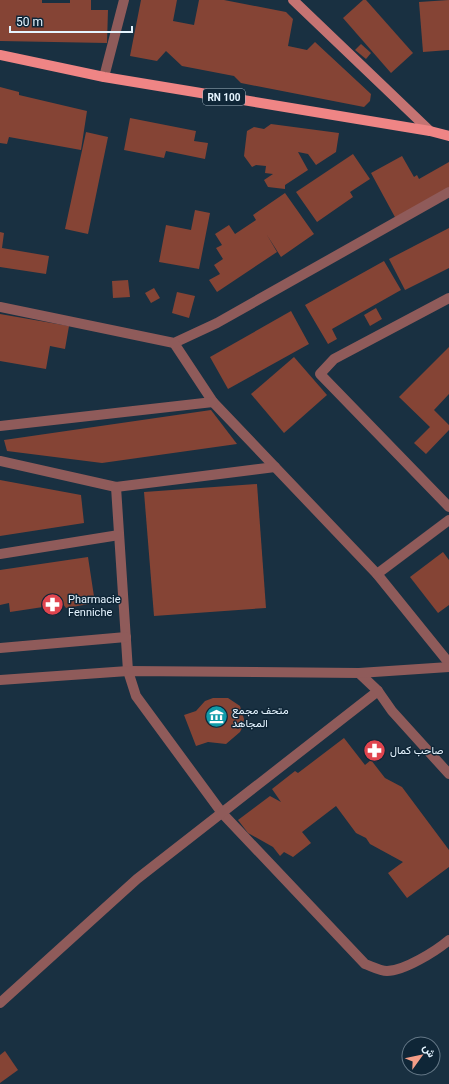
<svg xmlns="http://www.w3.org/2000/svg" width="449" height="1084" viewBox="0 0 449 1084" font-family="Roboto,Vazirmatn,sans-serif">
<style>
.building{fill:#854435}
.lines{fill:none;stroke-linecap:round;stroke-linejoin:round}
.minor{stroke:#8f5b5a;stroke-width:10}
.tertiary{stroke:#8f5b5a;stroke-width:10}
.secondary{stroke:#c57372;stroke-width:10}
.primary{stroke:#ef8585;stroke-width:10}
.labels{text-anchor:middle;stroke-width:3;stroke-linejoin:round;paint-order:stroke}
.shield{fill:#0f2637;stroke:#a5b6c3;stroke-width:1}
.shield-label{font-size:10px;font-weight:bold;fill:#e5f4ff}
.poi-label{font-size:11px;fill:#e5f4ff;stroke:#0f2637;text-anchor:start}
</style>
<rect width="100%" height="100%" fill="#193041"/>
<g class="building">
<path d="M0 0H42V3H70V0H91V10H108L107 43 0 41Z"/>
<path d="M141 0H177L173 21 194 25 199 0H224L286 12 293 19 288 46 307 50 315 42 371 94 370 101 364 107 241 83 234 76 182 66 166 51 157 61 130 56Z"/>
<path d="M363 0H366L413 53 391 73 343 18Z"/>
<path d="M449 0V50L423 52 419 2Z"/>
<path d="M361 44 371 53 366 59 355 50Z"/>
<path d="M0 87 19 92V95L87 111 81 150 9 137 7 144 0 143Z"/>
<path d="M130 118 196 131 194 141 208 143 205 159 166 151 164 158 124 150Z"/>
<path d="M271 124 339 133 336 152 316 165 308 154 298 152 308 170 285 185V189L268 187 264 180 273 174 265 173 266 166 256 165 252 167 244 156 247 131 254 127 264 129Z"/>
<path d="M86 132 108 137 88 234 65 229Z"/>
<path d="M353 154 370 179 350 192 353 197 317 222 296 192Z"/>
<path d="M402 156 414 177 417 175 419 179 449 162V190L396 219 371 173Z"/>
<path d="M285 193 314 234 281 257 267 235 277 252 217 292 209 280 220 274 214 265 223 259 216 248 222 245 215 234 229 225 235 234 256 220 253 215Z"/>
<path d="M195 210 210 213 199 269 159 262 166 225 191 230Z"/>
<path d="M449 228V268L405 290 389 259Z"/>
<path d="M0 232 4 233 2 248 49 256 46 274 0 267Z"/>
<path d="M384 261 401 290 332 329 337 339 328 344 305 305Z"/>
<path d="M128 280 130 297 113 298 112 281Z"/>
<path d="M154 288 160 298 151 303 145 293Z"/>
<path d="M177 292 195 296 189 318 172 313Z"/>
<path d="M376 308 382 319 370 326 364 315Z"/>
<path d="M291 311 309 344 228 389 210 357Z"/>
<path d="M0 314 69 326 65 349 50 346 46 369 0 361Z"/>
<path d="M449 347V394L434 410 449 425V430L426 454 414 443 430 427 399 397Z"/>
<path d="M294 357 327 395 284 433 251 394Z"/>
<path d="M211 410 237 444 102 463 7 451 4 440Z"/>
<path d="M0 480 81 495 84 523 0 536Z"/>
<path d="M257 484 266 608 154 616 144 492Z"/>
<path d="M443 552 449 560V605L438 613 410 577Z"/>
<path d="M88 557 95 603 66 608 63 604 10 612 9 603 0 605V570Z"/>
<path d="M213 698H228L240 706 244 719 243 726 240 732 226 744 208 742 196 746 184 715 196 711 205 701Z"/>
<path d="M344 738 365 765 371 760 385 778 402 787 449 850V867L407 898 388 873 403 862 370 844 366 838 356 833 336 806 302 832 311 843 293 857 284 852 280 856 273 847 248 833 238 820 270 796 281 802 272 789 295 771 298 773Z"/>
<path d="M5 1051 18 1070 0 1083V1055Z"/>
</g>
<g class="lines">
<g class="minor">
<path d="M104 77 124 0"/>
<path d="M449 298 334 359 320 374 449 507"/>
<path d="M0 307 174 343 217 323 449 192"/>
<path d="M174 343 213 402 377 574 449 663"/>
<path d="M0 426 213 402"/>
<path d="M0 461 116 487 275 467"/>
<path d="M116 487 128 671 136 696 222 813 365 964C371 966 380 971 387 971 404 971 436 951 449 940"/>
<path d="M0 554 119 535"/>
<path d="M377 574 449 520"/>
<path d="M0 648 126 637"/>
<path d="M359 673 378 691 392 711 449 774"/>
<path d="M0 1003 137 879 378 691"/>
</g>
<path class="tertiary" d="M0 680 128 671 359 673 449 667"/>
<path class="secondary" d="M293 0 430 131"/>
<path class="primary" d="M0 55 104 77 430 131 449 136"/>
</g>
<defs>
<symbol id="pharmacy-disc" viewBox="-11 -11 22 22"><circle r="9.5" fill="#e0444e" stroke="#0f2637"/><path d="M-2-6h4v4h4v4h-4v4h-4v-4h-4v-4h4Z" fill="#fff"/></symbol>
<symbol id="museum-disc" viewBox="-11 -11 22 22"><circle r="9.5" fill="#0f9aa8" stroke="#0f2637"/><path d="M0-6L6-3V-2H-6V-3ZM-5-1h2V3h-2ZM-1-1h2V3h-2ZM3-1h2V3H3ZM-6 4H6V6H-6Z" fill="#fff"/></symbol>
</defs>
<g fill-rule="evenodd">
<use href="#pharmacy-disc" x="40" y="592" width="25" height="25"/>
<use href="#museum-disc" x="204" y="704" width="25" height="25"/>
<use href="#pharmacy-disc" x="362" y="738" width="25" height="25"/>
</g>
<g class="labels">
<rect class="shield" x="203" y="89" width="42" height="16" rx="3"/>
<g class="shield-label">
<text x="224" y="101">RN 100</text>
</g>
<g class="poi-label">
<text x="68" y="603">Pharmacie<tspan x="68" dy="13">Fenniche</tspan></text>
<text x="232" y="714">متحف مجمع<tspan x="232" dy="13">المجاهد</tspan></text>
<text x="390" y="754">صاحب كمال</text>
</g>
</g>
<g transform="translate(421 1056) rotate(57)"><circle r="19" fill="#0f2637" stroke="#657887"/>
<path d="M0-3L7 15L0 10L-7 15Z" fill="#f49e88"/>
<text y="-6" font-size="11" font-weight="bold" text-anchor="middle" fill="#e5f4ff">ش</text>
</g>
<path d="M10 26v6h122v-6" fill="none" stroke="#e5f4ff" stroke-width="2"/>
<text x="16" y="26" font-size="12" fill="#e5f4ff" stroke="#0f2637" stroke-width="3" paint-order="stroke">50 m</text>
</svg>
